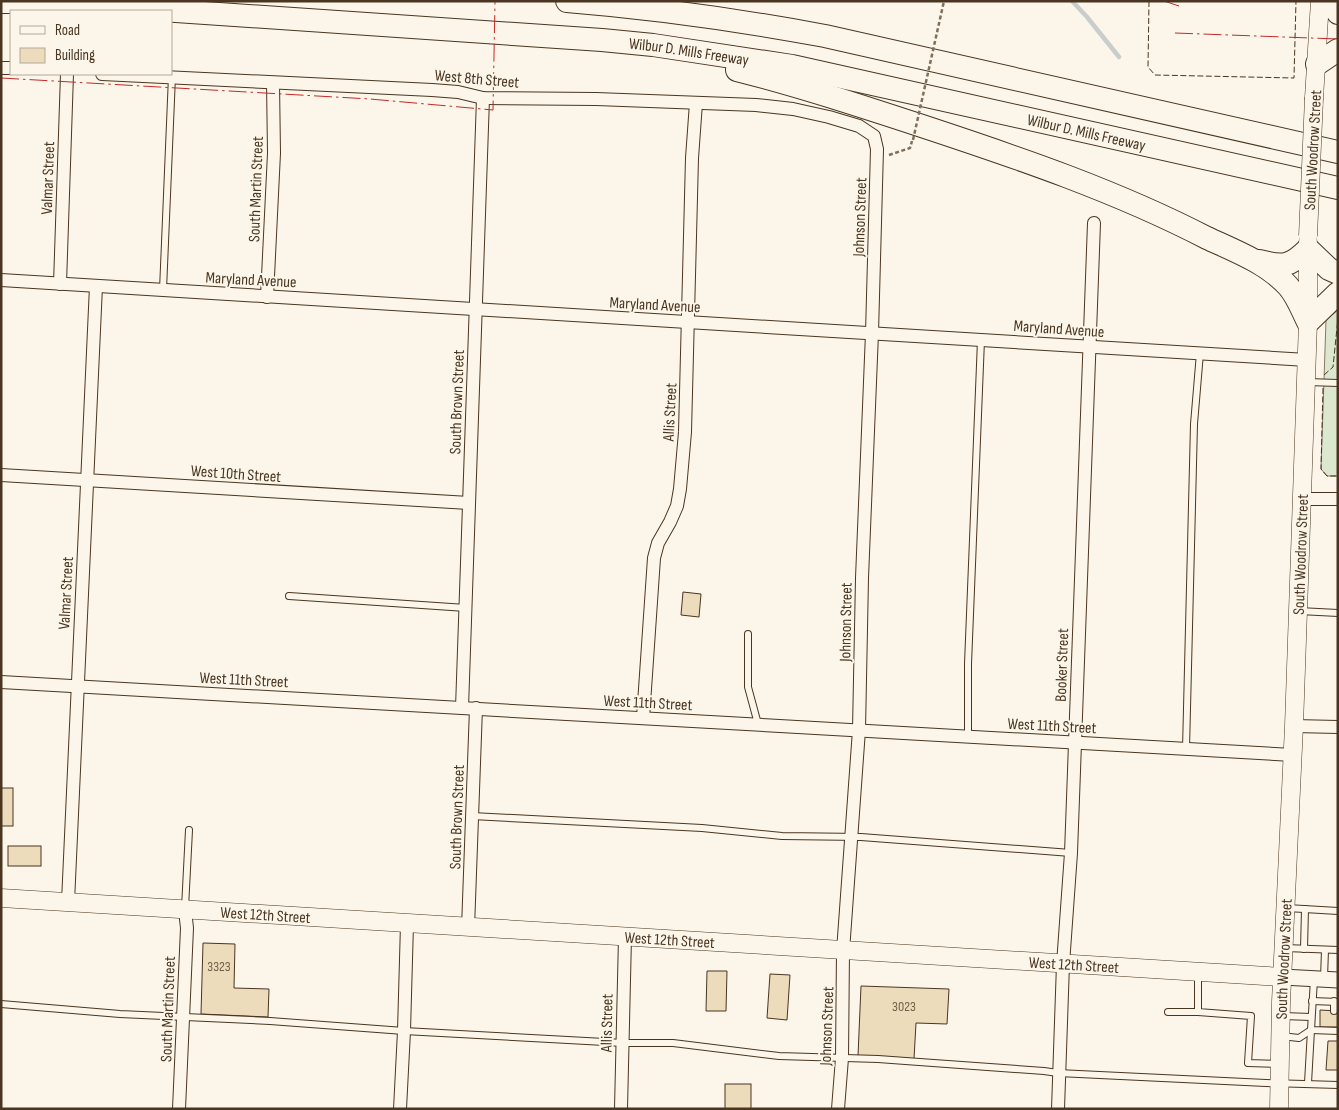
<svg xmlns="http://www.w3.org/2000/svg" width="1339" height="1110" viewBox="0 0 1339 1110" font-family="'Sofia Sans Condensed',sans-serif">
<style>
.green{fill:#dce7d0;stroke:#887966}
.lines{fill:none;stroke-linecap:round;stroke-linejoin:round}
.stream{stroke:#c9cecd;stroke-width:4.5}
.building{fill:#ecdcbc;stroke:#4a3520}
.service-casing{stroke:#4a3520;stroke-width:8}
.minor-casing{stroke:#4a3520;stroke-width:14}
.tertiary-casing{stroke:#4a3520;stroke-width:17}
.secondary-casing{stroke:#4a3520;stroke-width:19}
.motorway-casing{stroke:#4a3520;stroke-width:24}
.path{stroke:#7f6f5c;stroke-width:2.5;stroke-dasharray:4 2.5;stroke-linecap:butt}
.service{stroke:#fbf6e9;stroke-width:6}
.minor{stroke:#fbf6e9;stroke-width:12}
.tertiary{stroke:#fbf6e9;stroke-width:15}
.secondary{stroke:#fbf6e9;stroke-width:18}
.motorway{stroke:#fbf6e9;stroke-width:22}
.secondary-bridge-casing{stroke:#4a3520;stroke-width:19;stroke-linecap:butt}
.path-bridge{stroke:#7f6f5c;stroke-width:2.5;stroke-dasharray:4 2.5;stroke-linecap:butt}
.secondary-bridge{stroke:#fbf6e9;stroke-width:18}
.fence{stroke:#4a3520;stroke-width:1;stroke-dasharray:6 2.5;stroke-linecap:butt}
.power{stroke:#c62828;stroke-width:1;stroke-dasharray:18 4 2.5 4;stroke-linecap:butt}
.labels{text-anchor:middle;stroke-width:4;stroke-linejoin:round;paint-order:stroke}
.number-label{font-size:14px;fill:#725f47}
.street-label{font-size:16px;fill:#4a3520;stroke:#fbf6e9}
</style>
<rect width="100%" height="100%" fill="#fbf6e9"/>
<path class="green" d="M1338 310V476H1327L1321 469 1326 320Z"/>
<g class="lines">
<path class="stream" d="M1072 1 1087 17 1119 57"/>
</g>
<g class="building">
<path d="M683 592 701 594 699 617 681 615Z"/>
<rect x="1" y="788" width="12" height="38"/>
<rect x="8" y="846" width="33" height="20"/>
<path d="M203 943 235 944 234 988 269 989 268 1017 201 1014Z"/>
<path d="M707 971H727L726 1011H706Z"/>
<path d="M770 974 790 975 787 1020 767 1018Z"/>
<path d="M861 986 949 989 947 1024 916 1023 914 1059 858 1056Z"/>
<path d="M1320 1010 1338 1011V1027H1320Z"/>
<path d="M1328 1041H1338V1070H1326Z"/>
<rect x="725" y="1084" width="26" height="25"/>
</g>
<g class="lines">
<defs>
<g id="service">
<path d="M163 290 172 76"/>
<path d="M1307 382 1338 383"/>
<path d="M289 596 466 608"/>
<path d="M1299 611 1338 613"/>
<path d="M748 634V687L758 724"/>
<path d="M968 736V664L981 340"/>
<path d="M1186 749 1194 424 1200 353"/>
<path d="M472 816 702 828 782 836 861 837 1071 853"/>
<path d="M185 908 189 830"/>
<path d="M1287 908 1338 911"/>
<path d="M1285 948 1338 950"/>
<path d="M1304 949 1305 909"/>
<path d="M1198 974V1012L1251 1016 1248 1063 1279 1064"/>
<path d="M1324 978 1325 950"/>
<path d="M1314 979 1311 1030 1338 1031"/>
<path d="M1312 1001 1338 1002"/>
<path d="M1 1004 120 1014 270 1021 404 1031 623 1043H673L779 1056 878 1059 1044 1071 1058 1073 1266 1083 1338 1085"/>
<path d="M1334 1011V1001"/>
<path d="M1168 1012H1198"/>
<path d="M1283 1016 1311 1017"/>
<path d="M1281 1036 1299 1038 1311 1030"/>
<path d="M1308 1083 1311 1030"/>
</g>
<g id="minor">
<path d="M1 68H11"/>
<path d="M102 74 432 90 458 92 483 98 596 99 756 105 793 109 829 117 859 126 874 136 877 149 872 333 862 578 859 730 843 951 842 1058 838 1109"/>
<path d="M1 280 1307 360"/>
<path d="M60 284 67 74"/>
<path d="M267 297 274 153 273 83"/>
<path d="M1 475 469 503"/>
<path d="M1301 499H1338"/>
<path d="M1 682 1293 755"/>
<path d="M462 708 483 98"/>
<path d="M643 718 654 558 658 543 670 522 677 506 680 489 685 432 692 158 696 103"/>
<path d="M1294 726 1338 727"/>
<path d="M68 902 96 286"/>
<path d="M468 928 476 708"/>
<path d="M179 1109 187 928 185 910"/>
<path d="M400 1109 404 1031 407 924"/>
<path d="M621 1109 625 937"/>
<path d="M1058 1109 1063 964 1071 853 1094 223"/>
</g>
<path id="tertiary" d="M1282 977 1338 980"/>
<g id="secondary">
<path d="M1314 98 1320 1"/>
<path id="s1" d="M1 898 1282 977"/>
<path id="s2" d="M1279 1109 1281 1002 1294 726 1308 322V242"/>
</g>
<g id="motorway">
<path id="s3" d="M29 1 602 40 653 45 792 66 1338 188"/>
<path d="M567 1C654 8 739 20 825 36L1338 152"/>
<path d="M1330 1 1338 13"/>
<path d="M1 2H43"/>
<path d="M1317 64 1338 50"/>
<path d="M737 70C800 86 861 106 922 126 1019 158 1116 191 1207 238 1235 251 1267 263 1288 286 1297 296 1302 310 1308 322L1338 293"/>
<path d="M1259 261C1283 267 1290 267 1308 249L1329 269 1338 273"/>
</g>
</defs>
<use href="#service" class="service-casing"/>
<use href="#minor" class="minor-casing"/>
<use href="#tertiary" class="tertiary-casing"/>
<use href="#secondary" class="secondary-casing"/>
<use href="#motorway" class="motorway-casing"/>
<path class="path" d="M889 155 910 148 912 141"/>
<use href="#service" class="service"/>
<use href="#minor" class="minor"/>
<use href="#tertiary" class="tertiary"/>
<use href="#secondary" class="secondary"/>
<use href="#motorway" class="motorway"/>
<defs>
<path id="secondary-bridge" d="M1308 236 1314 98"/>
</defs>
<use href="#secondary-bridge" class="secondary-bridge-casing"/>
<path class="path-bridge" d="M913 140 944 1"/>
<use href="#secondary-bridge" class="secondary-bridge"/>
<g class="fence">
<path d="M1149 1 1148 67 1155 75 1294 78 1296 1"/>
<path d="M1324 375 1333 367 1338 318"/>
<path d="M1323 388 1321 469 1327 476H1338"/>
</g>
<g class="power">
<path d="M1164 1 1179 6"/>
<path d="M1175 33 1338 39"/>
<path d="M1 78 370 99 493 110 495 1"/>
</g>
</g>
<g class="labels">
<g class="number-label">
<text x="219" y="971">3323</text>
<text x="904" y="1011">3023</text>
</g>
<g class="street-label">
<text dy="6" stroke="none"><textPath href="#s3" startOffset="662">Wilbur D. Mills Freeway</textPath></text>
<text transform="translate(477 78) rotate(5)" y="6">West 8th Street</text>
<text dy="6" stroke="none"><textPath href="#s3" startOffset="1068">Wilbur D. Mills Freeway</textPath></text>
<text transform="translate(1312 150) rotate(-87)" y="6">South Woodrow Street</text>
<text transform="translate(47 178) rotate(-88)" y="6">Valmar Street</text>
<text transform="translate(255 189) rotate(-88)" y="6">South Martin Street</text>
<text transform="translate(859 217) rotate(-88)" y="6">Johnson Street</text>
<text transform="translate(251 279) rotate(3)" y="6">Maryland Avenue</text>
<text transform="translate(655 304) rotate(3)" y="6">Maryland Avenue</text>
<text transform="translate(1059 328) rotate(4)" y="6">Maryland Avenue</text>
<text transform="translate(456 402) rotate(-88)" y="6">South Brown Street</text>
<text transform="translate(669 412) rotate(-87)" y="6">Allis Street</text>
<text transform="translate(236 473) rotate(4)" y="6">West 10th Street</text>
<text dy="6" stroke="none"><textPath href="#s2" startOffset="555">South Woodrow Street</textPath></text>
<text transform="translate(65 593) rotate(-87)" y="6">Valmar Street</text>
<text transform="translate(845 622) rotate(-89)" y="6">Johnson Street</text>
<text transform="translate(1061 665) rotate(-88)" y="6">Booker Street</text>
<text transform="translate(244 679) rotate(3)" y="6">West 11th Street</text>
<text transform="translate(648 702) rotate(3)" y="6">West 11th Street</text>
<text transform="translate(1052 725) rotate(3)" y="6">West 11th Street</text>
<text transform="translate(456 817) rotate(-88)" y="6">South Brown Street</text>
<text dy="6" stroke="none"><textPath href="#s1" startOffset="265">West 12th Street</textPath></text>
<text dy="6" stroke="none"><textPath href="#s1" startOffset="670">West 12th Street</textPath></text>
<text dy="6" stroke="none"><textPath href="#s2" startOffset="150">South Woodrow Street</textPath></text>
<text dy="6" stroke="none"><textPath href="#s1" startOffset="1075">West 12th Street</textPath></text>
<text transform="translate(167 1009) rotate(-88)" y="6">South Martin Street</text>
<text transform="translate(606 1023) rotate(-89)" y="6">Allis Street</text>
<text transform="translate(826 1026) rotate(-88)" y="6">Johnson Street</text>
</g>
</g>
<rect width="1339" height="1110" fill="none" stroke="#4a3520" stroke-width="5"/>
<rect x="10" y="10" width="162" height="65" fill="#fbf6e9" stroke="#b4a999"/>
<rect x="20" y="26" width="25" height="8" fill="#fbf6e9" stroke="#b4a999"/>
<text x="55" y="35" font-size="15" fill="#4a3520">Road</text>
<rect x="20" y="48" width="25" height="15" fill="#ecdcbc" stroke="#b4a999"/>
<text x="55" y="60" font-size="15" fill="#4a3520">Building</text>
</svg>
